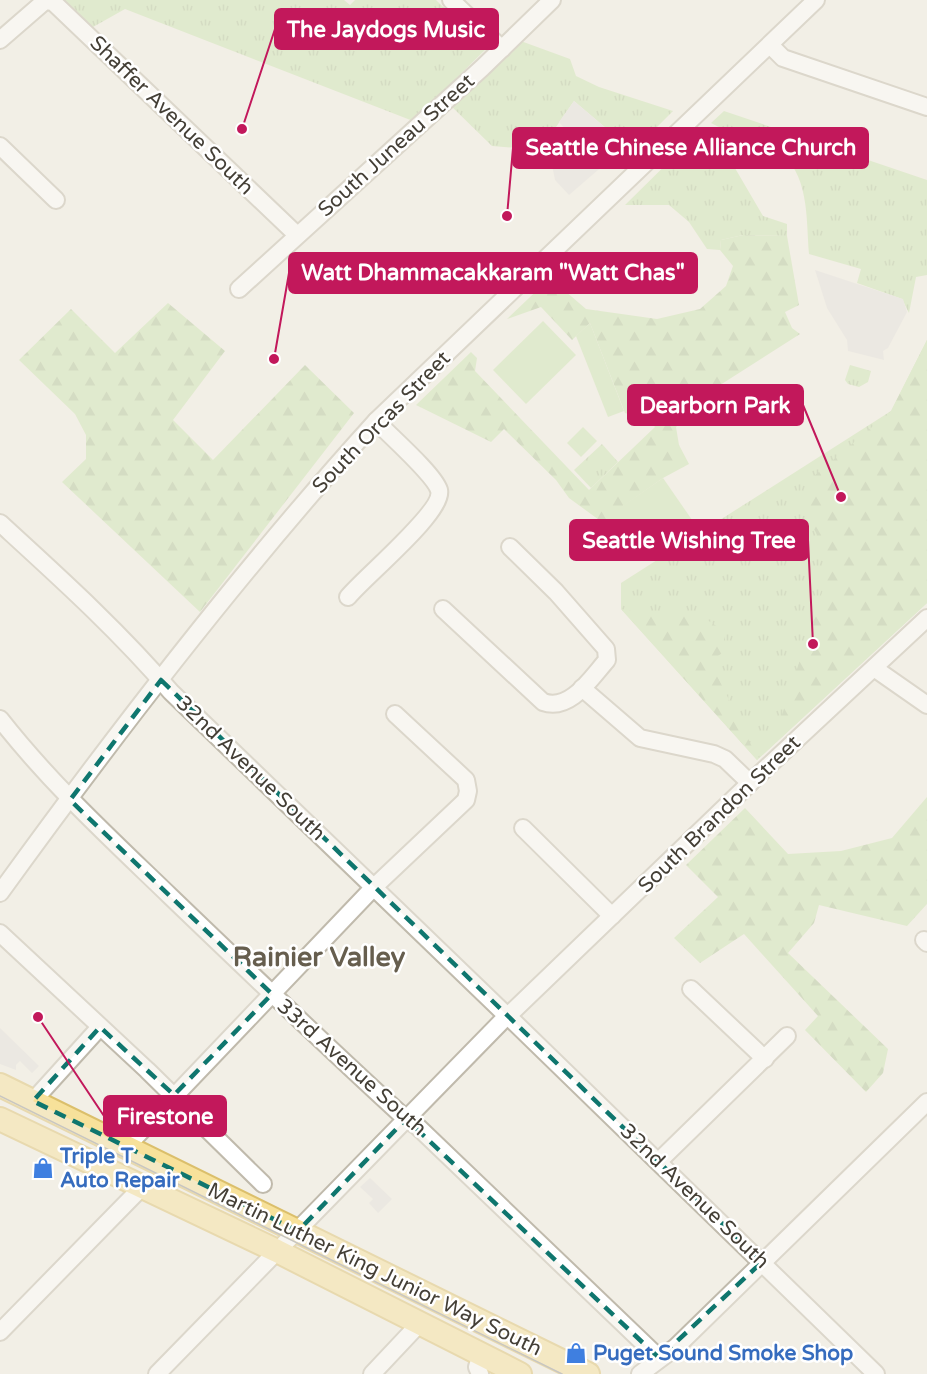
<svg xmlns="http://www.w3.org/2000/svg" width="927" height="1374" viewBox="0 0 927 1374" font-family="'Varela Round',sans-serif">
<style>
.grass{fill:url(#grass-tufts)}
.forest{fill:url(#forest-firs)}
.pitch{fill:#cbe4b1}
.parking{fill:#e3e1de}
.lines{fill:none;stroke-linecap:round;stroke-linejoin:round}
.minor-casing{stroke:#c0baac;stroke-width:20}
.major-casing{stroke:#dbbf6b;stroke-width:26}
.minor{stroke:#fff;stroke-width:16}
.major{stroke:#f7e19a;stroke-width:22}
.tram{stroke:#959595;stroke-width:1.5}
.marked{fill:none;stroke:#0f766e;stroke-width:4.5;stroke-dasharray:12 8;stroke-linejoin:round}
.labels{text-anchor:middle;stroke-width:5;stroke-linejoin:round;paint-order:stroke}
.street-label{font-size:21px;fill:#443f36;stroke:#fff}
.shop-label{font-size:21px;font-weight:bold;fill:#366cbe;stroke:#fff;text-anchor:start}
.district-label{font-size:27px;font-weight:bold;fill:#665e4e;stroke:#fff}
.leader{fill:none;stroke:#c2185b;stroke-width:2}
.callout-dot{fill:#c2185b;stroke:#fff;stroke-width:2}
.callout{fill:#c2185b;stroke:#c2185b;stroke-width:2}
.callout-label{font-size:22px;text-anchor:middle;font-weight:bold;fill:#fff}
</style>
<defs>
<pattern id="grass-tufts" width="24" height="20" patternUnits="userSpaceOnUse" patternTransform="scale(1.5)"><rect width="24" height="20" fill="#cbe4b1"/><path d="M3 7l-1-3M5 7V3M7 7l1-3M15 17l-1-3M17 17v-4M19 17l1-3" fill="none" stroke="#b0c599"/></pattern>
<pattern id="forest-firs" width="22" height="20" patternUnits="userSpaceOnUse" patternTransform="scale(1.5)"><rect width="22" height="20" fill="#cbe4b1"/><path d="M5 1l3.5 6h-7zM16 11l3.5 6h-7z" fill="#b0c599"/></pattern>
</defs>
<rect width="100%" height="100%" fill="#f2efe6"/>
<g class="grass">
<path d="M59 0H344L350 5 355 0H436L486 49 413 121 125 9 93 27Z"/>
<path d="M518 40 570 59 576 76 599 87 673 111 633 151 574 101 538 153 528 149 492 146 449 104Z"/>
<path d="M724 111 927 180V275L916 277 909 313 902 299 857 283 861 269 809 254C806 220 810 170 776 151 756 139 732 134 711 123Z"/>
<path d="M693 138 725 151 763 216 787 224V236L743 235 721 240 720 250 707 249 689 222 669 205H625Z"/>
<path d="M927 340V603L757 760 621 609V583L891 411Z"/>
<path d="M850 365 871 371 868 382 859 387 848 384 845 380Z"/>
<path d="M602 444 618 462 591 488 574 470Z"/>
</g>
<g class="forest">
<path d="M743 235 787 236 799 305 785 312 792 328 800 334 706 394 705 398 676 427 679 445 689 464 663 478 619 509 654 560 569 498 556 480 504 429 491 442 416 405 471 352 477 358 475 371 589 490 655 427 650 421 625 413 590 323 572 340 541 307 507 319 550 278 586 309 657 319 700 309 726 286 733 266 720 250 721 240Z"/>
<path d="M168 303 225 351 173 420 213 460 305 365 354 413 200 612 62 482 86 459V435L75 414 19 360 71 309 115 353Z"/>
<path d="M927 340V603L757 760 621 609 647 614 695 612 724 631V652L710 661 758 759 779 724 832 562 808 518 807 482 891 411Z"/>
<path d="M927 797V904L907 926 819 905 814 923 788 953 888 1049 883 1073 866 1092 805 1030 818 1016 744 934 700 963 674 938 718 897 686 865 745 808 788 854 841 851 892 838Z"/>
</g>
<g class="pitch">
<path d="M543 321 576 355 526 404 493 370Z"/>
<path d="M590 323 624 411 608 417 576 336Z"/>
<path d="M583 427 597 441 581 457 567 443Z"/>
<path d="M663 478 699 530 654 560 618 509Z"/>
</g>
<g class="parking">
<path d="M574 101 633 151 614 169 609 165 598 170 569 195 555 180 551 160 545 152 566 130 559 122Z"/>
<path d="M815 270 903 299 907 312 888 348 883 351 884 360 848 351 847 340 827 308Z"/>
<path d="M0 1028 39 1066 32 1073 20 1061 16 1065V1070L0 1064Z"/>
<path d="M370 1178 392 1199 378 1213 369 1203 373 1199 360 1187Z"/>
</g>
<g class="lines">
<defs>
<g id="minor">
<path d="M451 0 502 49"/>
<path d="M0 40 45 1 53 2 297 235"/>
<path d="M770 45 783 58 927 107"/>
<path d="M0 146 56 200"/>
<path d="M239 289 482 68 552 0"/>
<path d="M0 523C59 577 119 631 171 692L503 1012"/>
<path d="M348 597C364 577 445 511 439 490 434 474 389 435 376 421"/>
<path d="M443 609 543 702C570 712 591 678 607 660L606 649 556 592 510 547"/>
<path d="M874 668 927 705"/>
<path d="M582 688 640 738 714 754 725 759 750 783"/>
<path d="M0 719C51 784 111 839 170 896 248 971 326 1046 406 1119L417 1126 659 1358"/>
<path d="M523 828 612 916"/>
<path d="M0 893C117 731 241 570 376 421L816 0"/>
<path d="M0 933 147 1070 263 1184"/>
<path d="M924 940 927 943"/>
<path d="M691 989 765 1059"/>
<path d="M512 1012 750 783 927 618"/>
<path d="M512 1020 876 1374"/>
<path d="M33 1101 100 1027"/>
<path d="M126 1147 374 887 466 800 468 791 466 780 395 714"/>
<path d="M659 1161 787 1036"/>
<path d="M0 1332 142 1187"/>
<path d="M157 1374 503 1020"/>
<path d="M372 1374 420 1323"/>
<path d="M480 1374 477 1367 481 1354"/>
<path d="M640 1374 676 1347 927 1102"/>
</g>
<g id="major">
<path d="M0 1085 588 1374"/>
<path d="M0 1119 277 1251 520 1374"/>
</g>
</defs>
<use href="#minor" class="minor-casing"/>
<use href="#major" class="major-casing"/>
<use href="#minor" class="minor"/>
<use href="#major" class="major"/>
<path class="tram" d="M0 1096 562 1374"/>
</g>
<path d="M0 0H927V1374H0ZM161 680 762 1262 659 1358 406 1119 298 1231 33 1101 100 1027 174 1095 272 994 70 800Z" fill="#f2efe6" fill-opacity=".55" fill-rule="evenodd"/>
<path class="marked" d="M161 680 762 1262 659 1358 406 1119 298 1231 33 1101 100 1027 174 1095 272 994 70 800Z"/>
<defs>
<symbol id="shop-bare" viewBox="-9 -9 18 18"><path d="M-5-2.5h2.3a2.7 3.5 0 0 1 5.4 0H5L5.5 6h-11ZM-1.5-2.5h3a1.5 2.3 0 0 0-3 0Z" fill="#3f7fe0" stroke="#fff" stroke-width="2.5" paint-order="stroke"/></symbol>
</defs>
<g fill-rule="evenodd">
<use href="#shop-bare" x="28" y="1153" width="30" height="30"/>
<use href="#shop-bare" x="561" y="1338" width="30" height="30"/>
</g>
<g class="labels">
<g class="street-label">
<text transform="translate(172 115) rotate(44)" y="7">Shaffer Avenue South</text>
<text transform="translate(396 145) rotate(-42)" y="7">South Juneau Street</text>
<text transform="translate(381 422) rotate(-46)" y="7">South Orcas Street</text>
<text transform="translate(251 768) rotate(44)" y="7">32nd Avenue South</text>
<text transform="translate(719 814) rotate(-44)" y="7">South Brandon Street</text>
<text transform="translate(352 1067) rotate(42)" y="7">33rd Avenue South</text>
<text transform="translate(695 1196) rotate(44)" y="7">32nd Avenue South</text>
<text transform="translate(375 1269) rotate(26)" y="7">Martin Luther King Junior Way South</text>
</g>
<g class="shop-label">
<text x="60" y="1163">Triple T<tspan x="60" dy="24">Auto Repair</tspan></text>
<text x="593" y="1360">Puget Sound Smoke Shop</text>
</g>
<g class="district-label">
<text x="319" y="966">Rainier Valley</text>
</g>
</g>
<path class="leader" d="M242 129L275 29M507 216L513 148M274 359L289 273M841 497L803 405M813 644L808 540M38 1017L104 1116"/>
<g class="callout-dot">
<circle cx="242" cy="129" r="6"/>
<circle cx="507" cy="216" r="6"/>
<circle cx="274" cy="359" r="6"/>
<circle cx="841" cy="497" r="6"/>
<circle cx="813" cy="644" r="6"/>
<circle cx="38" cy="1017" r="6"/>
</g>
<g class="callout">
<rect x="275" y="9" width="223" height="40" rx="6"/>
<rect x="513" y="128" width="355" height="40" rx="6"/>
<rect x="289" y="253" width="408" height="40" rx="6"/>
<rect x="628" y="385" width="175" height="40" rx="6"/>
<rect x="570" y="520" width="238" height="40" rx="6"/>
<rect x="104" y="1096" width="122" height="40" rx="6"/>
</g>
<g class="callout-label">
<text x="386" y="37">The Jaydogs Music</text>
<text x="691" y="155">Seattle Chinese Alliance Church</text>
<text x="493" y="280">Watt Dhammacakkaram "Watt Chas"</text>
<text x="715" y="413">Dearborn Park</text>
<text x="689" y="548">Seattle Wishing Tree</text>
<text x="165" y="1124">Firestone</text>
</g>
</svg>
